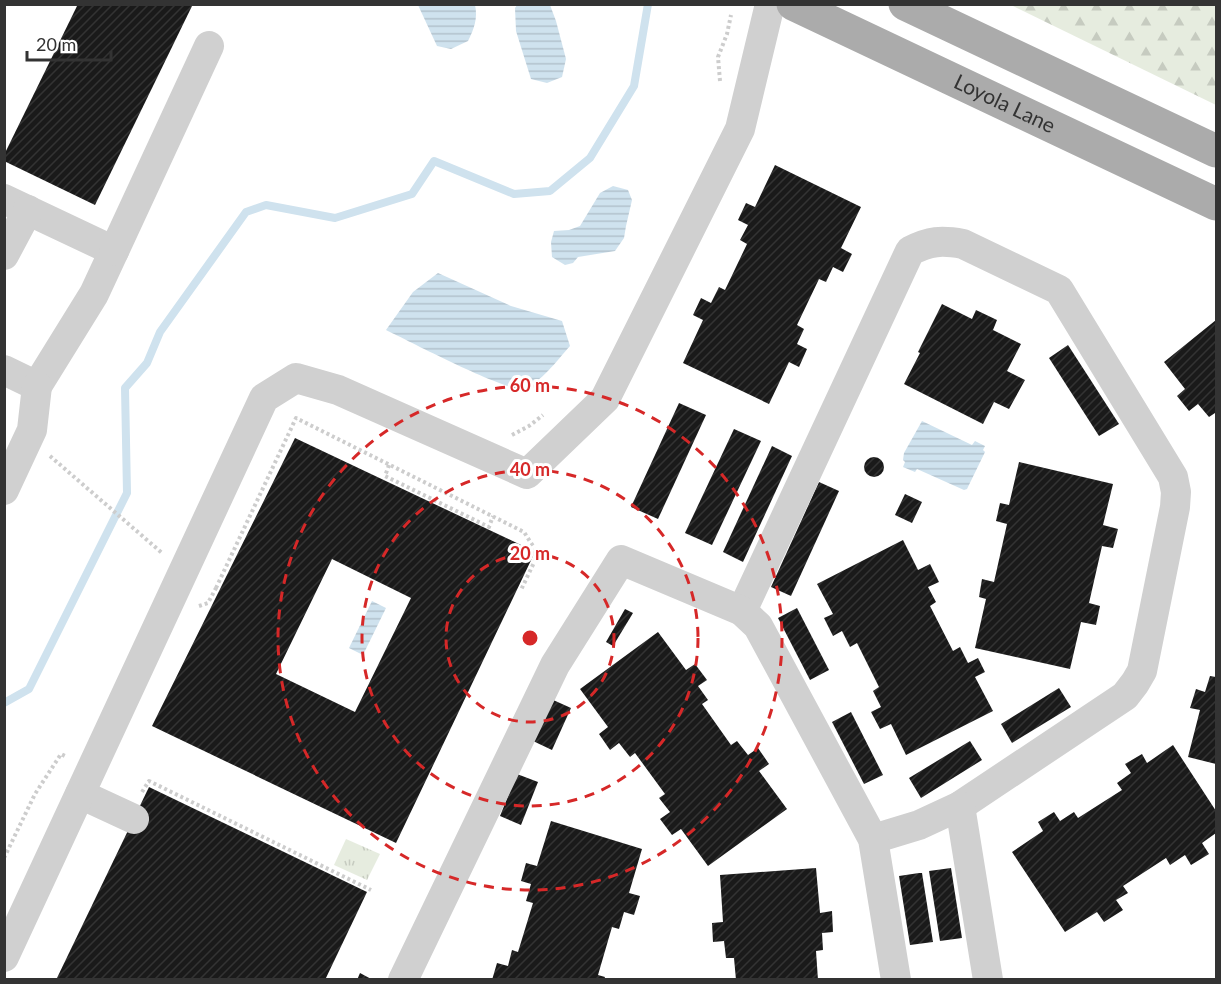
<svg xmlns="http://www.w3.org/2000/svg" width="1221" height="984" viewBox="0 0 1221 984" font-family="Lato,sans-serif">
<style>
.forest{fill:url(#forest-firs)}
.park{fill:url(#park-tufts)}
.water{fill:url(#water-rules)}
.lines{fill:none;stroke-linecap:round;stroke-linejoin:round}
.stream{stroke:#cfe2ee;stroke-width:8}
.building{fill:url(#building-hatch);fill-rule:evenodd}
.path{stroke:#cdcdcd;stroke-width:4;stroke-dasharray:3 3;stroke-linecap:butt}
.minor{stroke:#d0d0d0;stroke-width:30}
.major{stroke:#ababab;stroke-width:33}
.ring{fill:none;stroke:#d62828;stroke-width:3;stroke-dasharray:10 8}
.labels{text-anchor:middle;stroke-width:6;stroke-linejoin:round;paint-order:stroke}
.street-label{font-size:21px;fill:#333;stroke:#fff}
.centre{fill:#d62828;stroke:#fff;stroke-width:3}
.ring-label{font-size:18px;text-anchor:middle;font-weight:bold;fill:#d62828;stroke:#fff;stroke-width:6;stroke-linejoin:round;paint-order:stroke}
</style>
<defs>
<pattern id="forest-firs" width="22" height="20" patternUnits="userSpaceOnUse" patternTransform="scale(1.5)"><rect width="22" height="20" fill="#e6ecdf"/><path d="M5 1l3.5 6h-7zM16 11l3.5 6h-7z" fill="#c6cbc0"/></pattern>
<pattern id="park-tufts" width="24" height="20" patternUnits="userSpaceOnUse" patternTransform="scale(1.5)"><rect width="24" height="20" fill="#e6ecdf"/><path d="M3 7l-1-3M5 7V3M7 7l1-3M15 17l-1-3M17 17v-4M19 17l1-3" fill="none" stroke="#c6cbc0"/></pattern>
<pattern id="water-rules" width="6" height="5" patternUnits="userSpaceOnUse" patternTransform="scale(1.5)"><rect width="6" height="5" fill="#cfe2ee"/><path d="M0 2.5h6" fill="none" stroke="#b2c2cd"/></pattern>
<pattern id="building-hatch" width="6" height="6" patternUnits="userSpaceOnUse" patternTransform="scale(1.5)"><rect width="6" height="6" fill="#1a1a1a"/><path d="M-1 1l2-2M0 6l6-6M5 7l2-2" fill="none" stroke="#333"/></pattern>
</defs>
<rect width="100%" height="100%" fill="#fff"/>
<path class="forest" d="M1011 5H1216V105Z"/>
<path class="park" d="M346 839 380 854 367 880 334 865Z"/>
<g class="water">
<path d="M418 5H475C478 18 474 29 468 41L451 49 437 46Z"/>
<path d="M517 5H550L556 21 566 59 562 77 547 83 531 79 516 31 515 8Z"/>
<path d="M613 186 628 190 632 200 626 226 624 238 615 251 578 257 573 263 565 265 552 257 551 242 554 231 569 230 580 226 600 193Z"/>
<path d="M438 273 511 306 562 321 570 346C557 360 541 384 522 388 506 392 407 340 386 330L413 292Z"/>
<path d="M922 421 972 445 975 441 985 446 983 450 985 452 967 489 964 490 917 469 915 472 903 467 905 462 903 460 904 453Z"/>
<path d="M372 601 386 608 363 655 349 648Z"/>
</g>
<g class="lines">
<path class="stream" d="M4 703 29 689 127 493 125 388 147 363 160 332 246 212 266 205 335 218 412 194 434 161 514 194 550 191 590 158 634 86 648 4"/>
</g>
<g class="building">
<path d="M78 4H193L95 205 4 161V155Z"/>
<path d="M775 165 861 207 841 248 852 254 843 272 833 267 826 282 819 279 797 325 804 329 797 344 807 349 799 367 789 362 769 404 683 363 703 320 693 315 701 298 711 303 719 287 725 290 747 244 740 240 748 225 738 220 746 203 755 207Z"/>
<path d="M942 304 972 319 976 310 997 320 993 330 1021 344 1007 371 1025 380 1009 409 994 402 983 424 904 384 920 353 918 352Z"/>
<path d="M1216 320V415L1215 413 1209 417 1198 404 1189 411 1177 396 1185 389 1164 362Z"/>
<path d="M1068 345 1119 424 1099 436 1049 358Z"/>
<path d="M679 403 706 415 658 519 631 507Z"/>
<path d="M734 429 761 441 712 545 685 533Z"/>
<path d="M295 438 521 545 535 552 396 843 152 726ZM332 559 411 598 355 712 276 674Z"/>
<path d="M772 446 792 456 743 562 723 552Z"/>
<circle cx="874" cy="467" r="10"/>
<path d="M1019 462 1113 484 1103 525 1118 529 1113 548 1102 546 1089 603 1100 606 1096 625 1081 622 1070 669 975 648 986 599 979 597 982 579 994 582 1007 524 996 521 1000 503 1009 505Z"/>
<path d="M819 482 839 491 791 596 771 587Z"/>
<path d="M905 494 922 502 912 523 895 515Z"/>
<path d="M903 540 918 570 930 564 939 582 928 587 936 602 930 606 953 651 960 647 968 663 978 658 985 672 975 677 993 711 906 755 891 724 880 729 871 712 881 707 873 691 879 687 857 643 850 647 842 631 833 636 824 618 833 614 817 584Z"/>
<path d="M797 608 829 670 810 680 778 618Z"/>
<path d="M625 609 633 613 613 646 606 642Z"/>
<path d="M658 632 686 670 695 664 707 680 698 686 708 700 702 704 731 745 737 741 748 755 758 748 769 764 759 771 787 809 708 866 681 829 672 835 660 819 670 812 659 798 665 794 635 753 630 757 619 743 610 750 599 734 608 727 580 689Z"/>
<path d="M1210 676 1216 677V764L1188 757 1200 710 1190 708 1191 705 1196 689 1205 692Z"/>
<path d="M1059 688 1071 707 1012 743 1001 724Z"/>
<path d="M551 699 571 708 552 750 533 741Z"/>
<path d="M851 712 883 775 864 784 832 722Z"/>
<path d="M970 741 982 760 921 798 909 778Z"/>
<path d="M1173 745 1216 811V833L1202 843 1209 854 1191 865 1185 855 1170 865 1166 858 1123 886 1128 893 1116 900 1123 910 1104 922 1097 912 1065 932 1012 852 1043 831 1038 822 1054 812 1060 821 1074 812 1078 818 1122 790 1117 783 1131 773 1125 764 1142 754 1147 763Z"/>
<path d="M517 774 538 782 521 825 500 816Z"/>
<path d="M149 787 367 892 325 980H56Z"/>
<path d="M551 821 642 849 629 893 640 896 634 915 624 912 619 929 612 927 598 975 605 977 604 980H492L497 963 508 966 512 950 518 952 533 903 526 901 531 884 521 881 526 863 537 866Z"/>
<path d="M816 868 820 913 832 911 833 932 822 933 823 950 816 951 818 980H736L734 958H726L724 941 713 942 712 923 723 922 720 875Z"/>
<path d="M951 868 962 938 940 941 929 871Z"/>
<path d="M919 873H922L933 942 910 945 899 876Z"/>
<path d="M360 973 373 980H357Z"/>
</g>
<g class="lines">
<g class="path">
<path d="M720 81 718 57 727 34 731 15"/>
<path d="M512 435 529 426 543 415"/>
<path d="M50 456 162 553"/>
<path d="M389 465 385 476 489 527 493 516"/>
<path d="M216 588 296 418 524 532 538 554 521 590"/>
<path d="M199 606 208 603 216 588 214 587"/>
<path d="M142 792 149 781 371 890"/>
<path d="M4 858 35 794 61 754 65 756"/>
</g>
<g class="minor">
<path d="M4 199 114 251 94 294 37 386 4 370"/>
<path d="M114 251 209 46"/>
<path d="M4 255 28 210"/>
<path d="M4 490 32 430 37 386"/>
<path d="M742 611 910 251C930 241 941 240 963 244L1059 290 1173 477 1176 492 1175 507 1142 671 1135 683 1125 696 960 806 919 825 873 839"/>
<path d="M80 794 134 819"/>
<path d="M960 806 988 980"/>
<path d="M4 957 264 398 296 378 338 390 527 474 605 399 740 129 770 4"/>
<path d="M403 980 555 665 621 560 742 611 758 626 873 839 896 980"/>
</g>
<g class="major">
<path id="s1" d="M793 4 1216 204"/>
<path d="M905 4 1216 151"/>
</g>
</g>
<g class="ring">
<circle cx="530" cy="638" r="84"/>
<circle cx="530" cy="638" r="168"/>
<circle cx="530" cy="638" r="252"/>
</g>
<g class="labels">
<g class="street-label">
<text dy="7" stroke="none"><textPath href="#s1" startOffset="234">Loyola Lane</textPath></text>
</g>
</g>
<circle cx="530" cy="638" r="9" class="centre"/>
<g class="ring-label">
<text x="530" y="392">60 m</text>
<text x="530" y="476">40 m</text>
<text x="530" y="560">20 m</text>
</g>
<rect width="1221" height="984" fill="none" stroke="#333333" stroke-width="12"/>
<path d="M27 51v9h84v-9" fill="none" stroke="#333333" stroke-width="3"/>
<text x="36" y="51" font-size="18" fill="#333333" stroke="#ffffff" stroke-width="4.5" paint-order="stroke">20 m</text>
</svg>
